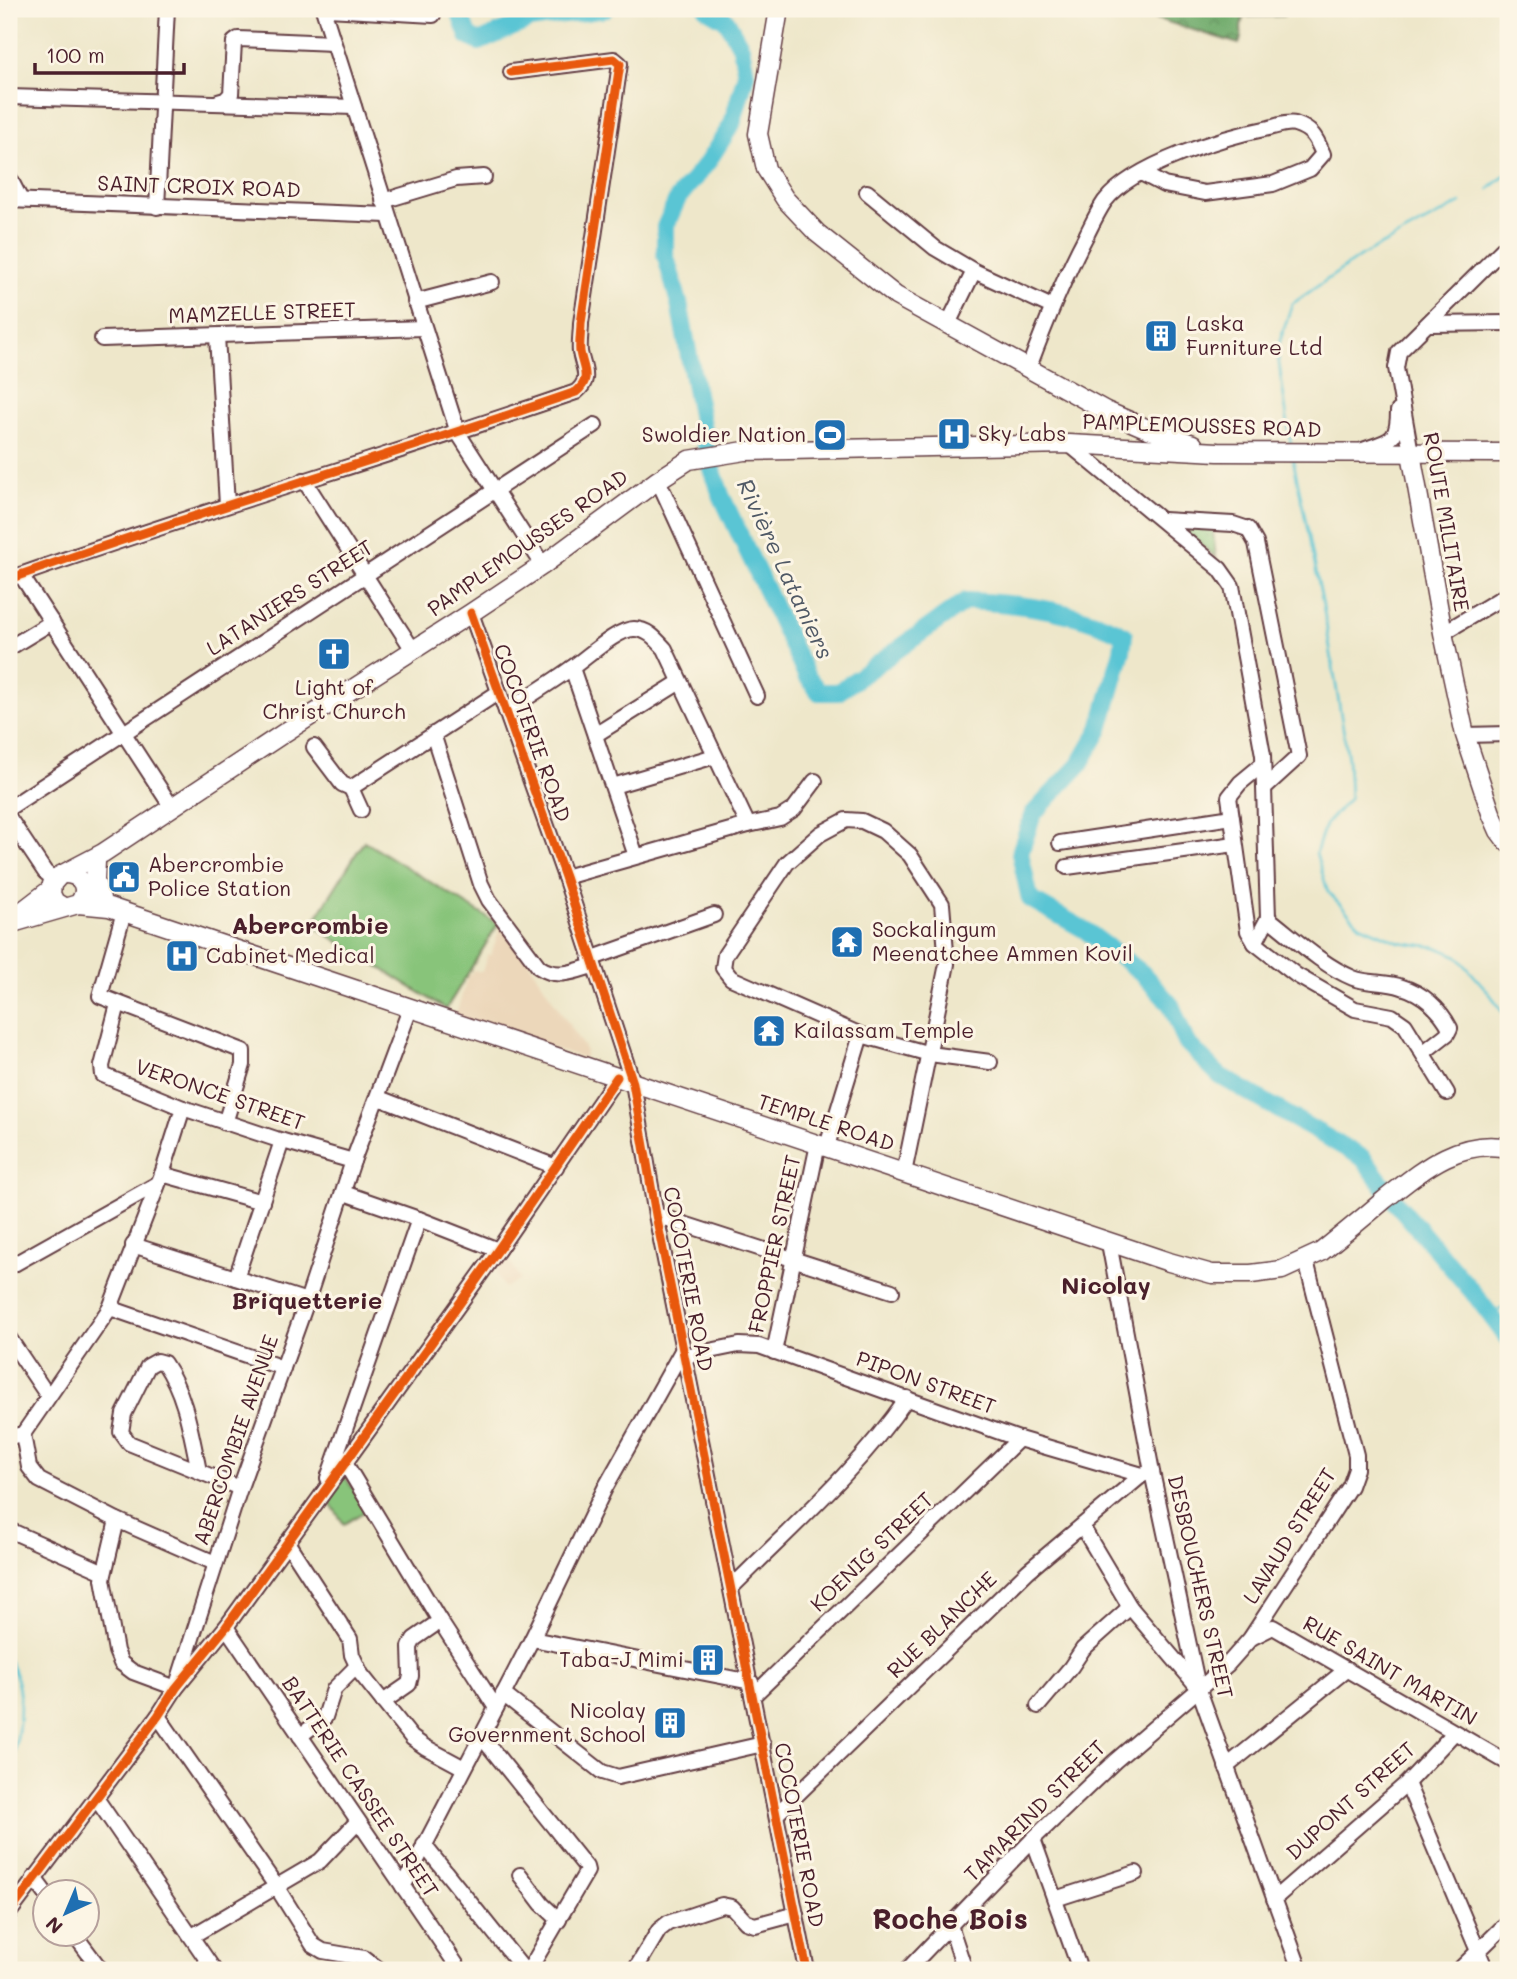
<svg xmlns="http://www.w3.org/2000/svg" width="1517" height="1979" viewBox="0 0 1517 1979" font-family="Mali,sans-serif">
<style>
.built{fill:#ecd7ba}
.forest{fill:url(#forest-crowns);stroke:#5c644a;stroke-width:2}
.park{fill:url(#park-dots);stroke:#697252;stroke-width:2}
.pitch{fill:#88c47a;stroke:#697252;stroke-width:2}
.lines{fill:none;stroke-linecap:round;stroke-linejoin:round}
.stream{stroke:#5ac5d4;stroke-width:2.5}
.river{stroke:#5ac5d4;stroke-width:18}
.minor-casing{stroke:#633d43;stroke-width:18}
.major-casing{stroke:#633d43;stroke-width:21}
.minor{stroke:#fff;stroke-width:14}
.major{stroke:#fff;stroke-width:18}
.cycleway-casing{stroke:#fcf5e5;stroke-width:13}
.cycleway{stroke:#e8590c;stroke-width:9}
.labels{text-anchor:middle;stroke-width:6;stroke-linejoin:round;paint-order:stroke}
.street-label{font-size:21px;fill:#4a1f2b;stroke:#fcf5e5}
.poi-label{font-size:21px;fill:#4a1f2b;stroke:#fcf5e5;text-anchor:start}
.water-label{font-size:23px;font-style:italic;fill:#505966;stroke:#fcf5e5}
.quarter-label{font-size:24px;font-weight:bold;fill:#4a1f2b;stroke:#fcf5e5}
.district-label{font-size:28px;font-weight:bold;fill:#4a1f2b;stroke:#fcf5e5}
</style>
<defs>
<pattern id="forest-crowns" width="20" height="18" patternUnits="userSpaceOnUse" patternTransform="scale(1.75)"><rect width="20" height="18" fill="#6eaa6a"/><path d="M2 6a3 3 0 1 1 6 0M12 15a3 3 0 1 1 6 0" fill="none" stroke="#5c8a57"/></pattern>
<pattern id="park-dots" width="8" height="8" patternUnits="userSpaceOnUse" patternTransform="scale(1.75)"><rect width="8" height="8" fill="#88c47a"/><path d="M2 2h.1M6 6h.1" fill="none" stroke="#719f64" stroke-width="1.8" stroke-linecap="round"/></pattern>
</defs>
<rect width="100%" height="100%" fill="#fcf5e5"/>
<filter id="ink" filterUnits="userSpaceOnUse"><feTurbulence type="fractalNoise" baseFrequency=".0143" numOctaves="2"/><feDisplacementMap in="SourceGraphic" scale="14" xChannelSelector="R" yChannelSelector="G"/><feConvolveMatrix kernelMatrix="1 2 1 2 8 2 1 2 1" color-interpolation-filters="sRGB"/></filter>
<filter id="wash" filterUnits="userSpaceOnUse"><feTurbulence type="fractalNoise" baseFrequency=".00686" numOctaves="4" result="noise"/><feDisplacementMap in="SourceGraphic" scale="28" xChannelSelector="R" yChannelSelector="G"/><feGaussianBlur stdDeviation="1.57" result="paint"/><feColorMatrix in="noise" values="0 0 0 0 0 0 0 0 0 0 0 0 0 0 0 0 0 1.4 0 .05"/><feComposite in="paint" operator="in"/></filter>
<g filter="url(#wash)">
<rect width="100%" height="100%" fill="#eee7ca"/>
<g class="built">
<path d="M502 921 586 1051 584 1058 455 1017 469 974 471 975 473 970 482 972 488 954 491 955Z"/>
<path d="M507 1254 520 1280 504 1288 496 1273Z"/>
</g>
<path class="forest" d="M1132 9H1289L1283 16 1244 17C1238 26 1244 34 1239 44L1131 11Z"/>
<path class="park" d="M1180 522 1212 523 1216 557 1180 529Z"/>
<g class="pitch">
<path d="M364 841 498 924 446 1009 312 925Z"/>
<path d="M344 1475 367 1510 344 1524 326 1497Z"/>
</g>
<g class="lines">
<g class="stream">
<path d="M1489 189 1508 173"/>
<path d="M1291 445 1277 350 1292 304 1361 256 1461 203"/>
<path d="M1293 459 1323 605 1348 759 1350 798 1325 825 1316 853 1328 892 1360 925 1399 942 1436 947 1457 956 1490 994 1508 1020"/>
<path d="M1491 1316 1508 1304"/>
<path d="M9 1661C29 1694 17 1742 9 1778"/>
</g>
<g class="river">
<path d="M458 9 468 36 479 42 529 20 605 9"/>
<path d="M707 9 726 20 741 47 746 74 732 124 707 163 678 198 665 227V254L679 303 708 457 721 495 806 675 819 692H838L966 601C1018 603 1078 610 1124 635L1122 651 1100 729 1080 764 1033 814 1020 853 1030 899 1085 930 1142 973 1171 1005 1186 1042 1220 1076 1363 1158 1398 1205 1476 1296 1508 1339"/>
</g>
</g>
</g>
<g filter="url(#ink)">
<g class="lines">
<defs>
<g id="minor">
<path d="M323 9 458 433 543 565"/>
<path d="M328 9 433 15"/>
<path d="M9 97 354 107"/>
<path d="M218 102 225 100 231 94 234 42 238 39 333 43"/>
<path d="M9 177 21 200"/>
<path d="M867 192 935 248 974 271 1052 307"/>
<path d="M9 200 387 215"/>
<path d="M383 201 456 179 484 177"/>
<path d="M157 207 167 9"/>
<path d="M415 302 492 282"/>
<path d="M948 324 974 271"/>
<path d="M1429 324 1508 323"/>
<path d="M217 336 227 505"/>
<path d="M102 339 423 328"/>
<path d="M1029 367C1046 322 1064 277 1087 234 1092 224 1098 211 1105 201 1134 164 1223 137 1269 128 1277 126 1288 122 1295 124 1313 130 1316 138 1323 154L1310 169 1273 184 1205 193 1164 185 1141 173"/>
<path d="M1069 444 1220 569 1232 586 1263 755 1268 918 1255 943"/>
<path d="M1363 450C1389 440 1398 443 1398 411"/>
<path d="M1411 453 1396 368 1399 352 1508 244"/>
<path d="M304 480 413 650"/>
<path d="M658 480 757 696"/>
<path d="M1163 520 1233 524 1248 529 1256 543 1299 756 1265 787"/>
<path d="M21 575 171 806"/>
<path d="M9 579C196 512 388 457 576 392 592 379 583 369 580 352 579 343 581 332 581 323L620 64 614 59 511 72"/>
<path d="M471 613 565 877 633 1083 656 1215 807 1970"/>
<path d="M1443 633 1508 594"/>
<path d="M9 648 52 622"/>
<path d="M572 668 636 856"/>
<path d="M506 711C528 697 549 684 570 669 586 659 616 629 634 629 648 629 656 639 665 649L748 825"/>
<path d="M433 734 481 884 489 900 539 967C557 979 573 972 592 966"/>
<path d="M595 735 680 682"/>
<path d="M1465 735 1508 734"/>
<path d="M314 747 342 784 351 788 499 692"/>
<path d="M1263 764 1240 783 1229 797 1248 931 1255 943 1296 975 1355 1009 1392 1016 1405 1025 1447 1093"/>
<path d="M613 786 715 756"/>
<path d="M351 788 361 810"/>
<path d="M9 808 595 425"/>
<path d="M9 818 45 872 55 880"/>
<path d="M1060 843 1232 817"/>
<path d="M1067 867 1235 844"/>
<path d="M565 877 748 825 780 818 794 809 815 781"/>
<path d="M124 912 100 996 243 1051V1065L225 1123"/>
<path d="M1268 918C1294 938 1322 965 1353 978 1368 984 1386 981 1402 987 1423 993 1440 1009 1450 1028L1447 1034 1424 1052"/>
<path d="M590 959 714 915"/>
<path d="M118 1004 102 1066 103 1075 183 1108 276 1139 353 1161"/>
<path d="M379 1098 556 1167"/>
<path d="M183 1108 162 1174 110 1308 23 1434 29 1467 39 1480 117 1520 215 1563"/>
<path d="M827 1146 861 1035"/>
<path d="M904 1173 947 964 942 904 910 855 883 831 862 821 846 820 820 834 787 863 725 955 723 968 731 978 861 1035 930 1054 990 1062"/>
<path d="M162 1174 262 1202"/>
<path d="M344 1193 419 1219 498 1250"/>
<path d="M656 1215 892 1291"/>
<path d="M1109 1243 1152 1472 1198 1687 1300 1970"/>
<path d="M133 1245 307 1301"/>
<path d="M9 1267 157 1184"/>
<path d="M236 1278 282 1141"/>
<path d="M110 1308 283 1368"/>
<path d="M9 1338 48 1396"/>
<path d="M774 1352 818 1144"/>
<path d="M685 1356 739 1345 759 1346 1019 1439 1142 1475 1148 1473"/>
<path d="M9 1437 23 1434"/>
<path d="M345 1463 440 1621 496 1708"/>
<path d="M199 1471C191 1434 186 1395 164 1363L157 1361 148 1366 124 1414 121 1432 129 1443 240 1488"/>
<path d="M328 1478 419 1219"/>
<path d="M117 1520 103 1579 116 1651 121 1663 133 1672 176 1688 240 1488 307 1301 353 1161 410 1009"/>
<path d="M1083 1528 1130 1607 1197 1686"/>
<path d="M9 1530 104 1572"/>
<path d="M287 1542 350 1639 352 1655 361 1674 412 1738 425 1747 464 1768"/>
<path d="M732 1587C793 1526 858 1469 907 1398"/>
<path d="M226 1627 460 1970"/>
<path d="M1251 1638 1273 1627 1508 1763"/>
<path d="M532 1639 751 1682"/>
<path d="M503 1694 602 1772 618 1777 763 1744"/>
<path d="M754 1695 1019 1439"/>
<path d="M383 1702 409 1684 411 1676 410 1647 414 1639 440 1621"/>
<path d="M1038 1706 1071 1667 1083 1649 1130 1607"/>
<path d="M158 1716 276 1886 313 1945 323 1951 364 1958 380 1970"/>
<path d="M300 1736 325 1717 334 1689 357 1666"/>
<path d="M481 1736 586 1867 587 1871 529 1970"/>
<path d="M1226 1767 1347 1669"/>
<path d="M1407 1783 1486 1970"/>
<path d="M96 1798 214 1970"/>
<path d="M777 1814 1028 1571 1142 1475"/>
<path d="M1033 1839 1080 1970"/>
<path d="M424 1845 524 1970"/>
<path d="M520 1875 542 1904 559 1920"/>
<path d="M34 1878 46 1894"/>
<path d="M403 1887 532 1639 605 1488 683 1349"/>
<path d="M1055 1899 1136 1873"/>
<path d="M1274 1899 1407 1783 1454 1733"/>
<path d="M9 1913 158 1716 176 1688 226 1627 345 1463 498 1250 617 1077"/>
<path d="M950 1925 965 1970"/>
<path d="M74 1934 101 1970"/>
<path d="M192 1936 320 1861 358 1821"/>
<path d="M635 1970 659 1930 668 1923 722 1905 732 1907 746 1922 755 1925 796 1914"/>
<path d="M907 1970 1033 1839 1115 1761 1227 1665 1250 1639 1350 1486 1356 1469V1455L1306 1261"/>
<path d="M1459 1970 1508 1922"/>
</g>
<g id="major">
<path d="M779 9 758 134 766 169 785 199 817 233 896 296 1106 411 1148 429 1193 444"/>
<path d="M1411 453 1443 633 1465 735 1491 813 1499 831 1508 843"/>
<path d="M96 862 95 881 101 898"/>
<path d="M78 904 109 907 1169 1262 1212 1274H1251L1282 1270 1321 1252C1342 1235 1363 1218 1384 1200 1421 1171 1458 1138 1508 1148"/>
<path d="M63 907 55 902 51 894 52 884 59 876 103 853 284 733 471 613 543 565 658 480 689 460 745 451 1069 444 1218 452 1508 453"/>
<path d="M12 919 51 889"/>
<path d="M9 924 78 904C90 890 83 874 64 874"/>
</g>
</defs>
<use href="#minor" class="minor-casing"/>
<use href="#major" class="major-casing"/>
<use href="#minor" class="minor"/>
<use href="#major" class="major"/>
<defs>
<g id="cycleway">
<path d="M9 579C196 512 388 457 576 392 592 379 583 369 580 352 579 343 581 332 581 323L620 64 614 59 511 72"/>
<path d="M471 613 565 877 633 1083 656 1215 807 1970"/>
<path d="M9 1913 158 1716 176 1688 226 1627 345 1463 498 1250 617 1077"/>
</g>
</defs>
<use href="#cycleway" class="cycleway-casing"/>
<use href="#cycleway" class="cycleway"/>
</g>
</g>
<defs>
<symbol id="building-square" viewBox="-11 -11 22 22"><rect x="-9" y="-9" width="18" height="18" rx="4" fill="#1f6fb2" stroke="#fcf5e5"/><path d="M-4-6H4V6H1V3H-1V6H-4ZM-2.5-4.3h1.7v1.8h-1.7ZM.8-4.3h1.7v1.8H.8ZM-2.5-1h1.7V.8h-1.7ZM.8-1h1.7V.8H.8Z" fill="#fff"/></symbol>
<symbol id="hospital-square" viewBox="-11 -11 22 22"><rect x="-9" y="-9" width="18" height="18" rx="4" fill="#1f6fb2" stroke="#fcf5e5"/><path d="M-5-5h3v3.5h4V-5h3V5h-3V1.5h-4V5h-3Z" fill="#fff"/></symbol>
<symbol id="stadium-square" viewBox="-11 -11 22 22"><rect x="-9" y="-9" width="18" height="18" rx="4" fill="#1f6fb2" stroke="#fcf5e5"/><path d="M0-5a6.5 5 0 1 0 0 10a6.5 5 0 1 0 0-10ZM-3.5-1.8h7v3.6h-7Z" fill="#fff"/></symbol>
<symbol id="church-square" viewBox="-11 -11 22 22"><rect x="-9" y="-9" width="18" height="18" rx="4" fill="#1f6fb2" stroke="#fcf5e5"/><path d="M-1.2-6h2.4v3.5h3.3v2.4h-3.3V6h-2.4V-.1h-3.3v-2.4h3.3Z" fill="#fff"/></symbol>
<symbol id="civic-square" viewBox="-11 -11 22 22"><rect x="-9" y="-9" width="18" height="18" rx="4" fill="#1f6fb2" stroke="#fcf5e5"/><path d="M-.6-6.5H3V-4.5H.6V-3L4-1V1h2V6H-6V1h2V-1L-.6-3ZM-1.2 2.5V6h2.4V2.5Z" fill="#fff"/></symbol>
<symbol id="temple-square" viewBox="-11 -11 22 22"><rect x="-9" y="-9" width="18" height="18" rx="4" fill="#1f6fb2" stroke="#fcf5e5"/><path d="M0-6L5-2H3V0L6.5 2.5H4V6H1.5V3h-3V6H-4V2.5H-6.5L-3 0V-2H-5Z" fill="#fff"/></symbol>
</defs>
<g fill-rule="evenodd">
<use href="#building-square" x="1142" y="317" width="38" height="38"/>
<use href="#hospital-square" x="935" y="415" width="38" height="38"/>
<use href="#stadium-square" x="811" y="416" width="38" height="38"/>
<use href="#church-square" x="315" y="635" width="38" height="38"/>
<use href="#civic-square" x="105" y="858" width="38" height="38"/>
<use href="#temple-square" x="828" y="923" width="38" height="38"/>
<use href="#hospital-square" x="163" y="937" width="38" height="38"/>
<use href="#temple-square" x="750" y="1012" width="38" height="38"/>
<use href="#building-square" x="689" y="1641" width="38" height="38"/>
<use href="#building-square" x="651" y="1704" width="38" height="38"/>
</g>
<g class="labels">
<g class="street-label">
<text transform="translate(199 187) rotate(2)" y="7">SAINT CROIX ROAD</text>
<text transform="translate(262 313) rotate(-2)" y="7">MAMZELLE STREET</text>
<text transform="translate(1202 426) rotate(2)" y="7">PAMPLEMOUSSES ROAD</text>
<text transform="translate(1446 522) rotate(80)" y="7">ROUTE MILITAIRE</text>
<text transform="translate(528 543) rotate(-35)" y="7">PAMPLEMOUSSES ROAD</text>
<text transform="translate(290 598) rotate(-33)" y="7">LATANIERS STREET</text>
<text transform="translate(532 733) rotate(70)" y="7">COCOTERIE ROAD</text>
<text transform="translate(220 1095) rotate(19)" y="7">VERONCE STREET</text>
<text transform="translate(826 1123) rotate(18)" y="7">TEMPLE ROAD</text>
<text transform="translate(775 1244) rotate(-78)" y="7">FROPPIER STREET</text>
<text transform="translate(688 1279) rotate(79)" y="7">COCOTERIE ROAD</text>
<text transform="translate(926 1383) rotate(20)" y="7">PIPON STREET</text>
<text transform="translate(236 1440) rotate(-71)" y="7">ABERCOMBIE AVENUE</text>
<text transform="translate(1290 1536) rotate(-58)" y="7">LAVAUD STREET</text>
<text transform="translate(872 1552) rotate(-44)" y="7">KOENIG STREET</text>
<text transform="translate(1200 1587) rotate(77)" y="7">DESBOUCHERS STREET</text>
<text transform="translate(942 1625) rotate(-44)" y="7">RUE BLANCHE</text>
<text transform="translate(1390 1671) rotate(30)" y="7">RUE SAINT MARTIN</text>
<text transform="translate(360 1787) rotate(56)" y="7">BATTERIE CASSEE STREET</text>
<text transform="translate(1351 1801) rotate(-42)" y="7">DUPONT STREET</text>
<text transform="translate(1035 1811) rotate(-45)" y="7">TAMARIND STREET</text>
<text transform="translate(799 1835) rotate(79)" y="7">COCOTERIE ROAD</text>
</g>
<g class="poi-label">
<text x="1186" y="331">Laska<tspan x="1186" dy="24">Furniture Ltd</tspan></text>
<text x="978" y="441">Sky Labs</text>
<text x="806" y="442" text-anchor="end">Swoldier Nation</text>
<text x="334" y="695" text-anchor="middle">Light of<tspan x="334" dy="24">Christ Church</tspan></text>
<text x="148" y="872">Abercrombie<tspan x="148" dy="24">Police Station</tspan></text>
<text x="872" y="937">Sockalingum<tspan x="872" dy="24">Meenatchee Ammen Kovil</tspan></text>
<text x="206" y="963">Cabinet Medical</text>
<text x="794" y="1038">Kailassam Temple</text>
<text x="684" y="1667" text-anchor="end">Taba-J Mimi</text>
<text x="646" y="1718" text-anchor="end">Nicolay<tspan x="646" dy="24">Government School</tspan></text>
</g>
<g class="water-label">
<text transform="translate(785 569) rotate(65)" y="8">Rivière Lataniers</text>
</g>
<g class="quarter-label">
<text x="310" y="934">Abercrombie</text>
<text x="1106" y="1294">Nicolay</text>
<text x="307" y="1309">Briquetterie</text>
</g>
<g class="district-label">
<text x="950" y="1929">Roche Bois</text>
</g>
</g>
<rect width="1517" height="1979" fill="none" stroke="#fcf5e5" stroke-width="35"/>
<g transform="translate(66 1913) rotate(224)"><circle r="33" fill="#fcf5e5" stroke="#b59f9b" stroke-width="2"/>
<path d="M0-5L12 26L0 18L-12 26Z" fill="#1f6fb2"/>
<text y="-10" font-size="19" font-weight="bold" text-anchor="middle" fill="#4a1f2b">N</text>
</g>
<path d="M35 63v10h149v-10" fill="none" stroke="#4a1f2b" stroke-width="3.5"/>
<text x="46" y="63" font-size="21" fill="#4a1f2b" stroke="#fcf5e5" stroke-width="5" paint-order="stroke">100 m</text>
</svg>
